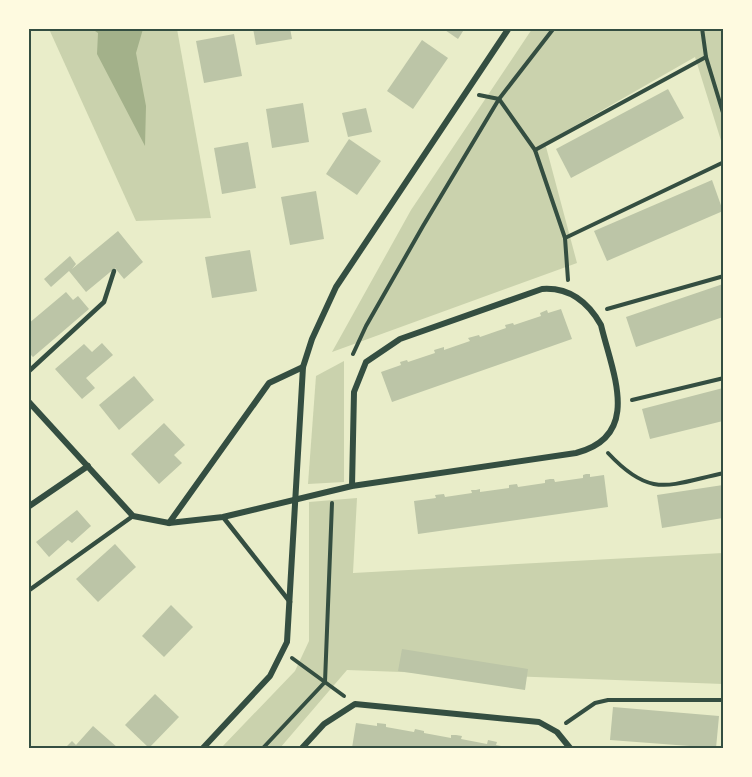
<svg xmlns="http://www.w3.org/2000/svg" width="752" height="777" viewBox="0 0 752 777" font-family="'Public Sans',sans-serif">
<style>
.green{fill:#cad2ad}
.water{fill:#a3b18a}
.building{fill:#bcc5a7}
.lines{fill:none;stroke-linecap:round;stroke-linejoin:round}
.path{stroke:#344e41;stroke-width:4}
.service{stroke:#344e41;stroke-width:4.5}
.minor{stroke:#344e41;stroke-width:6}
.neatline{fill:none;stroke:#344e41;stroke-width:2}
</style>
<rect width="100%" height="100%" fill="#e9edc9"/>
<g class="green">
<path d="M49 29H177L211 218 136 221Z"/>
<path d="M532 29H723V147L695 57 545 143 577 263 332 352 411 210Z"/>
<path d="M344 361V482L308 484 316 376Z"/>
<path d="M357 498 353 573 723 553V684L347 670 280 748H221L295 671 309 641V502Z"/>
</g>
<path class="water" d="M92 29H143L136 53 146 106 145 146 97 54 98 33Z"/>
<g class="building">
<path d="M253 28H290L292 39 256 45Z"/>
<path d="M442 28H465L458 39Z"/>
<path d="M234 34 242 76 204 83 196 41Z"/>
<path d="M422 40 448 58 413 109 387 91Z"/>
<path d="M668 89 684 118 571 178 556 149Z"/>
<path d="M303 103 309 142 272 148 266 109Z"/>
<path d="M366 108 372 132 348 137 342 113Z"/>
<path d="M349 139 381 161 357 195 326 174Z"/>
<path d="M248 142 256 188 222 194 214 148Z"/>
<path d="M712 180 723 211 607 261 594 231Z"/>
<path d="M316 191 324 239 290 245 281 197Z"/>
<path d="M118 231 143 262 124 279 115 268 86 292 69 271 51 287 44 279 70 256 76 264 72 269Z"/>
<path d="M250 250 257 291 212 298 205 257Z"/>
<path d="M723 284V317L636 347 626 317Z"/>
<path d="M66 292 73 300 78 296 89 309 33 357 28 352V324Z"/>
<path d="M561 309 572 339 392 402 381 372 401 365 400 362 407 360 408 362 435 353 434 350 444 347V350L470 341 468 338 479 335 480 337 506 328 505 325 513 323 514 325 541 316 540 313 547 310 548 313Z"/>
<path d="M102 343 113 355 86 378 95 388 82 399 55 369 84 344 92 352Z"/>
<path d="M134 376 154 400 119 430 99 405Z"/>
<path d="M723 388V421L650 439 642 409Z"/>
<path d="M164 423 185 445 174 455 182 463 159 484 131 454Z"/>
<path d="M586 474H590V477L604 475 608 507 418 534 414 501 436 498 435 495 444 494 445 497 472 493 471 490H476L480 489V492L509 488V485L517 484 518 487 545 483V480L550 479H554L555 482 583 478V475Z"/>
<path d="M723 485V518L662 528 657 495Z"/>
<path d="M77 510 91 526 72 543 68 540 49 557 36 542Z"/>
<path d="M115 544 136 567 98 602 76 579Z"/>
<path d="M171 605 193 627 164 657 142 636Z"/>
<path d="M402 649 528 669 525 690 398 671Z"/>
<path d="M155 694 179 717 149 748 125 725Z"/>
<path d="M613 707 719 716 716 748 610 740Z"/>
<path d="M356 723 377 726V723L386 724V727L414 732 415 729 424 731V733L451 738V735H456L462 736 461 739 487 744 488 740 497 742 496 745 512 748H352Z"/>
<path d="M93 726 118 748H65L72 741 76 745Z"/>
</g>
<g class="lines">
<g class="path">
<path d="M702 28 706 57 724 116"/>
<path d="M479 95 499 99 535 150 565 238 568 280"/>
<path d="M535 150 706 57"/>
<path d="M565 238 724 162"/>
<path d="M607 309 724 276"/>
<path d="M353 354 366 326 423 226 499 99 554 28"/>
<path d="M632 400 724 378"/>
<path d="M608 453C651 499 668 485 724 473"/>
<path d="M292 658 344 696"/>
<path d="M566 723 595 703 608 700H724"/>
<path d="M263 748 325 682 332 503"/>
</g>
<g class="service">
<path d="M28 372 104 302 114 271"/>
<path d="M223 517 290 602"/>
<path d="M28 591 133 516"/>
</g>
<g class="minor">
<path d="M28 401 133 516 169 523 223 517 352 486 576 453C643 436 612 372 601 325 588 302 570 287 542 289L400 339 366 362 354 392 352 486"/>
<path d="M28 507 88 466"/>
<path d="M169 523 269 383 303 367"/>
<path d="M203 748 270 676 287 642 303 367 312 339 336 287 509 28"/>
<path d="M302 748 324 724 355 704 539 722 557 732 570 748"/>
</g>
</g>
<rect width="752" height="777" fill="none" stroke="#fefae0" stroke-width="60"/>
<rect x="30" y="30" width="692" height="717" class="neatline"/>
</svg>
